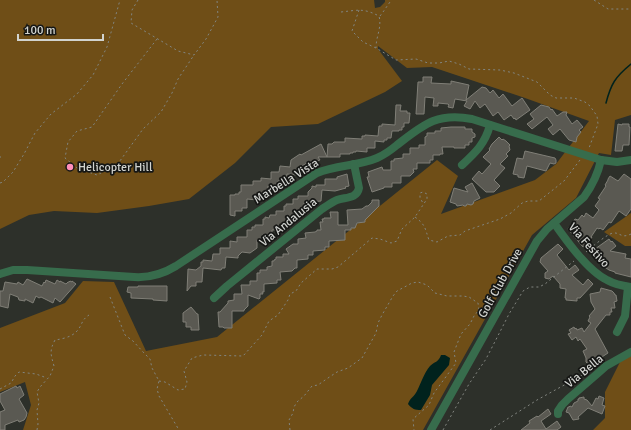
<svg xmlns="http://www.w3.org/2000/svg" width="631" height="430" viewBox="0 0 631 430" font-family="Signika,sans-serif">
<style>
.green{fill:#6f4e17}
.water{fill:#00221d}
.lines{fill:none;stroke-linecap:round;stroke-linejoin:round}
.stream{stroke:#00221d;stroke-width:1.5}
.building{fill:#5a5952;stroke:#807f77}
.path{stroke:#828580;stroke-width:1;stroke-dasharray:2 3;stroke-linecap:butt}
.minor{stroke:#376c4c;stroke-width:8}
.poi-dot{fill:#ff8eba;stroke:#161715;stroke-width:1.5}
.labels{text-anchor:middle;stroke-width:3.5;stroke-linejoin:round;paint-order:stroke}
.poi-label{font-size:12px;fill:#d1d3cf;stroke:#161715;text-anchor:start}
.street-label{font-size:12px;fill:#d1d3cf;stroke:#161715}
</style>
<rect width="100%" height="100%" fill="#2d302a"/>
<g class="green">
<path d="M0 0H374L375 8 380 7 385 2V0H631V115L615 120 611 155 599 153 576 198 532 235 423 430H23L31 405 25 382 0 392V328L65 303 83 281 114 282 146 351 217 337 437 160 458 176 441 214 535 180 556 164 589 121 525 98 432 67 407 68 378 46V49L402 81 385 92 318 124 271 127 235 163 189 199 149 206 97 213 54 211 29 215 0 229Z"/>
<path d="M631 213V246H625L604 232Z"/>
<path d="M631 356V430H593L605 418V392L622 358Z"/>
</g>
<path class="water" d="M441 355H445L450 358 449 365 432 385 430 395 421 410C415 410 412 409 408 404 410 398 414 397 417 391 421 383 424 373 430 366 434 362 439 362 441 355Z"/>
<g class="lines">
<path class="stream" d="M606 103C611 84 615 77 631 64"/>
</g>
<g class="building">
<path d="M423 77H432L431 83 451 84V81L469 85 466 100 482 87 486 88 490 93 493 90 499 98 503 94 512 106 522 98 530 110 516 120 515 118 514 119 511 115 504 120 498 112 493 116 485 104 480 108 475 101 470 109 464 106 467 101 455 99 453 108 448 107 449 105 448 104 438 103V106H433L434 98 425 97 424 114H416L418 82H423Z"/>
<path d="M396 105H401L400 111H407V113H410L409 123H404V127H402V130H399V131H392L391 138H387V140H384V142L375 141V148H367V152L356 151V152H353V153H350V154H340V157H327L328 144H332L334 142H345V138L362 139V136H365V135L378 136 379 126H382V124L395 125Z"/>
<path d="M541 105 549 107 551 110 552 109 557 116 563 112H567L566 115 572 124 577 120 583 127 579 130 581 132 577 137 576 142 569 140 560 129 553 135 548 129 553 125 547 117 532 129 527 124 534 119 530 114Z"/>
<path d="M618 124 622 125V124H629V127H630L629 145H623L622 151H615Z"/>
<path d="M451 127H465V129H472V132L475 134V137L472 138V142H469V145H465V148H454V147H442L443 154H440V155H433V160H430V163H417V169H413L414 172 410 176H401V183H392V187H384V188L372 192 367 177H369L368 172 382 167 383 170H391V161H394V159L403 158V154H410V148H419V145H425V137L427 136V133H435V131H441V128Z"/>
<path d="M499 137 502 140 503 139 506 141 510 145 509 146 510 150 506 154 508 156 500 164 505 168 494 180 500 186 494 192H486L472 179 479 171 482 174 491 164 483 157 490 150 489 149 492 144Z"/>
<path d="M321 144 327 157H318L320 160 317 161 318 162 310 165 309 162 300 167V172H296V175L287 174 286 182 278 181 277 187 268 186V194H264V196H261V197H259V199H257V200L247 199V208H242V211H235V216L230 215V195H235V194H239V192H241V185H253V181H261V178L271 179V172H279L280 166 290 167 291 160 300 154 301 155Z"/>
<path d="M525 151 555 158 556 160V163L554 164 550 163 546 171 527 166 524 178 518 177V175L513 174 517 158 523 159Z"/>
<path d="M347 174 349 186 345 187 346 188 335 191 322 190 321 201 312 202V203H304V209L300 213V215H297L296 217 290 216 289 224H286L279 230H272V235H271L268 238V240H257V248L250 253 242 252 238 256V258L226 257 225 268H222L221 270 203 268 202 282H196V286H191L187 291 188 269 196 270 201 266V262H203V260L212 261 213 254H220V248H230V241L237 242V237H247V230H252V227H255V225H263V219H265V217L269 218 270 215H276V211H284V206H286V204H293V199H298V196H308V192L312 188V186L316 187V185H325V179H337V177Z"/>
<path d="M624 174 631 179V209L626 216 619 211 611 223 609 222 603 230 600 228 599 229 597 228 591 237H592L587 244 583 247 568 229 575 219 578 220 582 215 584 217 586 213 593 218 599 210 595 206 600 199 598 198 606 186 605 185 608 180V179L610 176 618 181Z"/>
<path d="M472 183 480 198 474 201 473 204 471 205 467 204 466 206H464L463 205 457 206 456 204 450 202 454 188 468 192 465 187Z"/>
<path d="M372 200H379V206L365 220V222L357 223 355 228H351V230H345V240L329 241V247H325V250L313 251V255H308V259L297 260V268H295L292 271 280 272 281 280H277V283L264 284V292H262L263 294H260V298L259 299 248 295V306L244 310V311H232V328H224L223 327H219L218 312H220L228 303V301L234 300V294H242L241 285H250V281H257V273H260V270H267V267L272 266V261H274V260L276 259V257H283V254H289L286 249 293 244H298V239L306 238 305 233 315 232 317 231V230H321L320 222H323L322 219H324V218H331L330 212H338V225H348L347 210 362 209 366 206H368L372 202Z"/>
<path d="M609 239 611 242 612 241 616 246 610 251 626 254 625 258 631 259V277L615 273V272L609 270 600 264 601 263 596 260 599 254 595 249Z"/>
<path d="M558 244 563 249 557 255 569 270 575 265 579 270 572 275 583 285 588 279 593 284 580 298H577V301L566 300V298H565L566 289 560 288V284L553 276 549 279 545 278V273L548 271 540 262 541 258Z"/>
<path d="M27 279 42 286 44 282 45 283 46 280 55 284 57 280 60 282V281L66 284 68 282H69L70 281 72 282V281L76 284 60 302 55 298 53 303 41 297 39 298 36 296 33 303 25 299V301L19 300 18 297 10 294 8 308 0 306V291H3L5 282 17 284 18 282 23 285Z"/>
<path d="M138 286H167V301L153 300V299L131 298V293L127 292 128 287H138Z"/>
<path d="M601 288 612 291 614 293 615 295H616L617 301 614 302 615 308H611L612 312H610V315H606L595 329 608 353 591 364H588L586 362V358L583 351 587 349 580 339 578 341 576 337 572 340 568 334 571 333 569 330 574 327 575 329 576 328 577 330 582 328 584 332 591 323 588 321 590 317 589 316 595 309 591 302 590 294 600 292Z"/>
<path d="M191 307 197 314H198L199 330H191V327H186V322H183V313Z"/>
<path d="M16 386 17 388 20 386 24 395 19 399 27 413 26 417 24 420 19 422 18 420 5 425V430H0V412L5 410 0 401V394Z"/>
<path d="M599 396 604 398 602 405 605 406 602 414 588 408 578 417 579 419 573 420 569 413 566 412 568 407H569L570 406 572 407 574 403 578 401V399H579V398L584 397V399L587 400 592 406 596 398 598 399Z"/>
<path d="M548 409 551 414 541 421 546 429 557 421 561 427 557 430H521L530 423 529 421 537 416 538 417Z"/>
</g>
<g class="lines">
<g class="path">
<path d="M138 0 132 10 131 23 178 51 194 55 206 39 218 17 217 0"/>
<path d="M594 0 608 9H631"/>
<path d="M359 10 352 31 363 42 376 48 396 60 416 59 428 63H439L449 61 459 64 469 69 500 70 514 73 537 82 550 95 556 98H574L585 102 590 106 597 116 598 124 589 148"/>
<path d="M341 12C359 10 363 8 379 16 382 28 376 36 376 48"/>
<path d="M380 16 383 12 390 2V0"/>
<path d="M157 39 122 84 92 127 77 131 68 142 65 158 77 168 97 175 117 165 143 129 161 112 172 93 178 79 194 55"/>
<path d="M0 156V158"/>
<path d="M0 183 3 182 13 172 24 154 35 133 51 114 77 94 93 75 107 47 120 0"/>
<path d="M415 217C426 225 425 229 429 240L437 242 448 236 460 235 465 231 500 219 511 213 522 203 528 201H539L564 181 580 160"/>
<path d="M586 252C592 247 607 234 613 233 620 232 621 239 631 234"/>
<path d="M110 297 125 335 133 341 144 353 150 359 152 368 159 381 157 389 159 396 179 430"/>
<path d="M159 381 165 382 178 390 185 389 187 382 184 371 192 358 203 355 243 356 262 335 269 321 278 315 288 300 290 294 296 291 301 283 317 269H332L338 267 372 238 380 239 391 243 397 241 402 229 415 217 427 199V194L423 192 420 193V198L423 203"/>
<path d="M0 389 11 383 15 376 19 372 36 374 47 378"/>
<path d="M37 430 38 424 37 410 39 403 37 392 40 387 50 376 54 366C51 355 49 351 55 340 62 339 72 337 77 331 82 326 81 320 89 315"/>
<path d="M290 430 289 420 293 413 294 407 297 402 304 396 312 386 318 385 328 378 337 372 348 368 362 358 376 333 378 323 382 315 393 296 397 291 412 283 418 282 427 285 435 293 447 296H463L469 297 478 303 479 310 474 316 470 324 461 334 454 352 456 363 434 393 429 405 413 419 414 430"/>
<path d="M443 430 469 384 486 359 505 322 509 314 523 291 530 287H539L545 284 574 261"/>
<path d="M490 430 537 400 588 372"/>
</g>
<g class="minor">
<path d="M462 165C475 153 485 144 490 125"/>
<path d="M554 223C566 240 588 271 607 280 614 284 623 286 631 287"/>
<path d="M0 274 13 270H27L134 277C150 278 163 274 176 266L317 173C336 165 358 166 377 158 384 155 391 150 397 145 423 125 437 112 472 119L601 160 617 162 631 160"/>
<path d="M214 298 227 286 322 209C327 206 332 202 337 200 345 197 357 199 359 188L354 164"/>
<path d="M617 332 625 316 628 287"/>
<path d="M558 414V411L562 405 568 399 597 374 606 366 631 352"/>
<path d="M431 430 537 241 547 229 584 197C592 186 598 174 601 160"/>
</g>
</g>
<circle class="poi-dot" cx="70" cy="167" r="4"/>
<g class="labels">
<g class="poi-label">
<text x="78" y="171">Helicopter Hill</text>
</g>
<g class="street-label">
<text transform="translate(286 181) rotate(-32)" y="4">Marbella Vista</text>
<text transform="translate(288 222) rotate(-39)" y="4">Via Andalusia</text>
<text transform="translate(589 245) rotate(48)" y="4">Via Festivo</text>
<text transform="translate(500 283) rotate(-61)" y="4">Golf Club Drive</text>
<text transform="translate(584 371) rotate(-39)" y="4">Via Bella</text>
</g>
</g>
<path d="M18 34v6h85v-6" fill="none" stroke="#d1d3cf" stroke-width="2"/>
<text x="24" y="34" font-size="12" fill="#d1d3cf" stroke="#161715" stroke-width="3" paint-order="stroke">100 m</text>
</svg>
